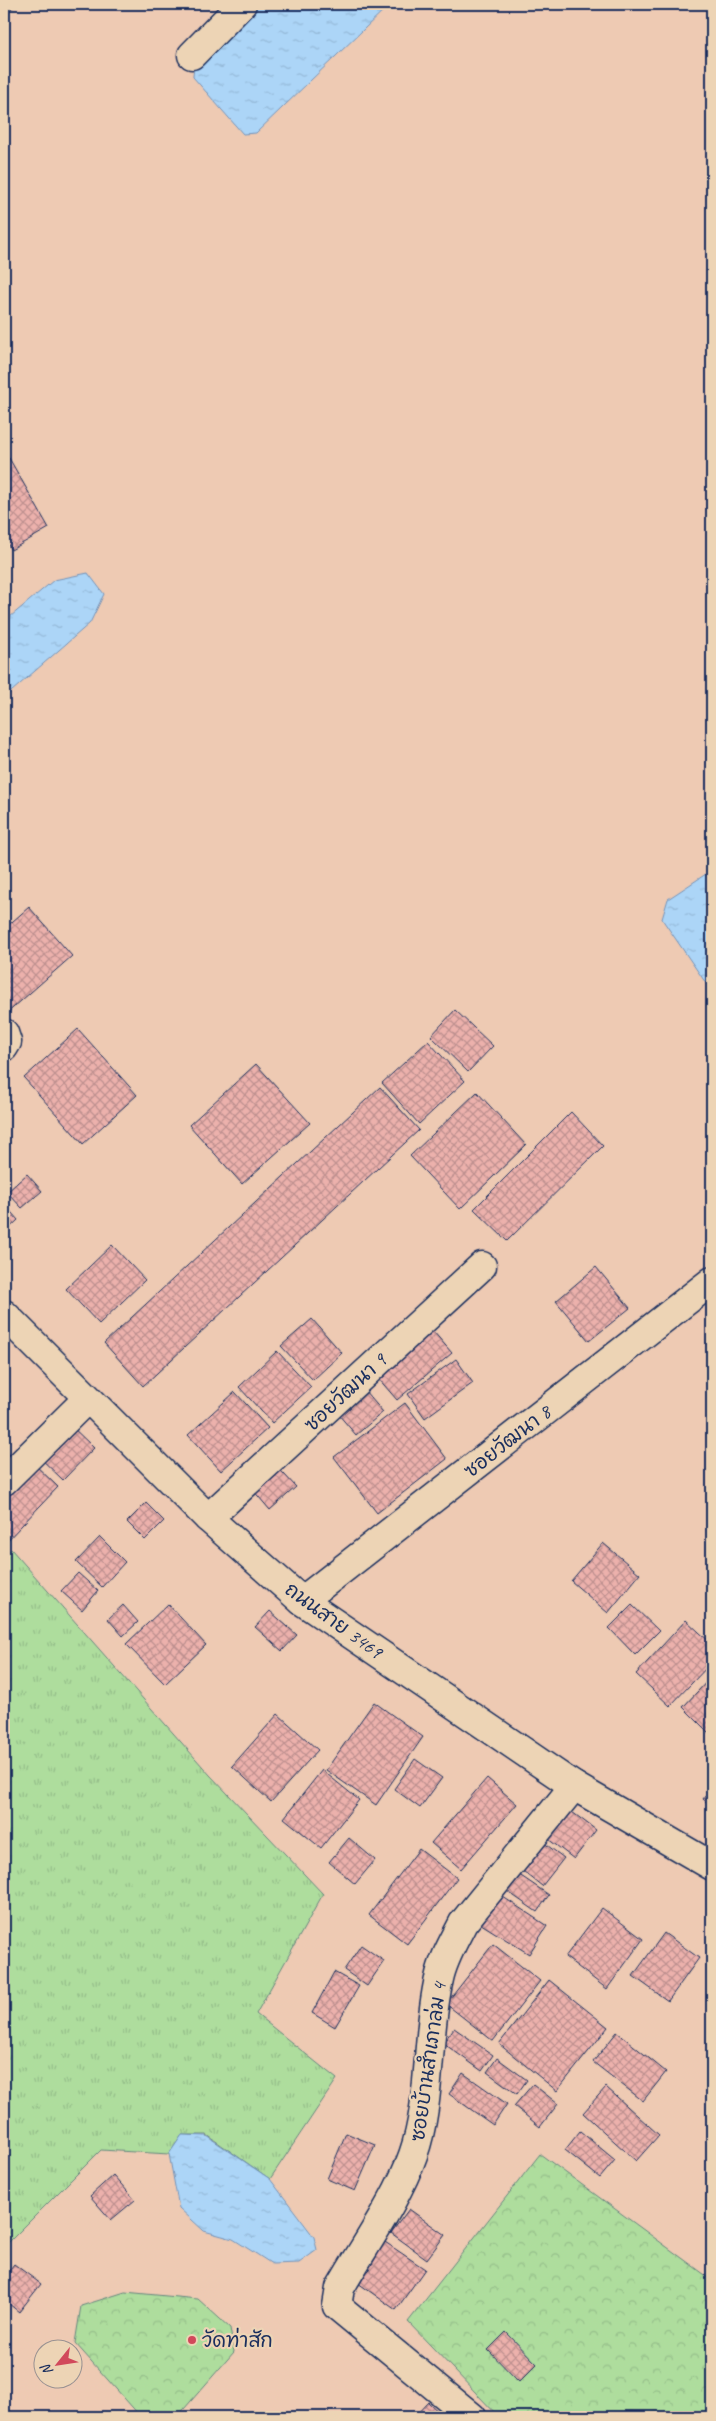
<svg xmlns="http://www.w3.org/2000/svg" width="716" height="2421" viewBox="0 0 716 2421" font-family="Caveat,'Playpen Sans Thai',sans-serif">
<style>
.grass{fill:url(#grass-tufts);stroke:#64867e}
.forest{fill:url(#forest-crowns);stroke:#64867e}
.water{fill:url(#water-ripples);stroke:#7293ba}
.building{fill:url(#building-cross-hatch);stroke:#1b2f5e}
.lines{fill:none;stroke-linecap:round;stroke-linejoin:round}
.minor-casing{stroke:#1b2f5e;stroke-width:31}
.minor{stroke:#edd4b5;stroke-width:28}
.poi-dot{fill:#d1495b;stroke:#edd4b5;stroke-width:2}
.labels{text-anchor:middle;stroke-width:4.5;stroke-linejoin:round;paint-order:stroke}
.street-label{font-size:20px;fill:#1b2f5e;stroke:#edd4b5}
.poi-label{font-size:20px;fill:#1b2f5e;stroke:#edd4b5;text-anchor:start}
</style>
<defs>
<pattern id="grass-tufts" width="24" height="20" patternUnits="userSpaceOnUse" patternTransform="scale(1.25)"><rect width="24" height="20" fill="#aedd9d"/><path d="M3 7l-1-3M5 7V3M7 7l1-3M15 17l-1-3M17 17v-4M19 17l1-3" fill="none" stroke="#95be8a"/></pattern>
<pattern id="forest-crowns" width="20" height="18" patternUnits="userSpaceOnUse" patternTransform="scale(1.25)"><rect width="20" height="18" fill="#aedd9d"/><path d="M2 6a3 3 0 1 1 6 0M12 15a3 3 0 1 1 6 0" fill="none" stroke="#95be8a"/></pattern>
<pattern id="water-ripples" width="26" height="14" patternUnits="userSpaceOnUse" patternTransform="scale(1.25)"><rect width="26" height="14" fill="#acd5f7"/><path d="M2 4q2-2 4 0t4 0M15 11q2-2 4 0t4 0" fill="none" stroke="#93b7d6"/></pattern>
<pattern id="building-cross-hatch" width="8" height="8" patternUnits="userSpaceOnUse" patternTransform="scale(1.25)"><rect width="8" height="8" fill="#ecb1ac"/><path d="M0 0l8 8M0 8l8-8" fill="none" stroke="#be908f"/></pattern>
</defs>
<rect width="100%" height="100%" fill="#eecab3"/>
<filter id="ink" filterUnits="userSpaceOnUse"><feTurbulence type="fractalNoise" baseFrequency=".02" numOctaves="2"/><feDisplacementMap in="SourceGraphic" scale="10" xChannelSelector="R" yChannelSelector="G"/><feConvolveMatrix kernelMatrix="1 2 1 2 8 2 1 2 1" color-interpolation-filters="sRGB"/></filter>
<g filter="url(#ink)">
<path class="grass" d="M11 1549 210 1775 323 1894 256 2014 337 2079 270 2179 207 2135H182L169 2154 101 2150 4 2247V1557Z"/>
<g class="forest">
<path d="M540 2154 712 2280V2417H499L408 2322Z"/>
<path d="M125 2292 198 2299 230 2328 234 2352 177 2417H141L75 2343 81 2306Z"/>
</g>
<g class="water">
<path d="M254 4H390L256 133 243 134 193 77 194 63Z"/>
<path d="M88 573 104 594 90 623 4 698V622L54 580Z"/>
<path d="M712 870V992L662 919 668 899Z"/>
<path d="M182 2135 207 2136 270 2179 314 2237 317 2250 299 2263 272 2264 233 2239 204 2231 179 2208 169 2154Z"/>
</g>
<g class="building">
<path d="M4 4H17L4 14Z"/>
<path d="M9 458 49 528 11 550 4 538V461Z"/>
<path d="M29 907 72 956 5 1015 4 929Z"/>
<path d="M455 1010 493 1046 468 1072 431 1036Z"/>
<path d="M78 1029 137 1095 83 1144 24 1078Z"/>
<path d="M428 1041 465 1081 419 1124 382 1083Z"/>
<path d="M256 1064 310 1123 242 1184 189 1125Z"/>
<path d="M380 1087 419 1130 143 1386 104 1343Z"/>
<path d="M477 1092 526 1145 460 1209 410 1156Z"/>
<path d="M571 1112 603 1146 507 1241 474 1209Z"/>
<path d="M27 1174 42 1191 22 1208 7 1192Z"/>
<path d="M4 1204 18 1220 4 1233Z"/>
<path d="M112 1245 145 1280 99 1324 66 1289Z"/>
<path d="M596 1267 630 1308 589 1341 556 1301Z"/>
<path d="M312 1319 342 1353 313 1380 281 1346Z"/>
<path d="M426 1323 452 1353 397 1400 371 1370Z"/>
<path d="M277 1351 311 1387 272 1423 239 1387Z"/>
<path d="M456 1359 473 1383 425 1418 408 1394Z"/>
<path d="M358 1383 383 1412 356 1435 332 1407Z"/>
<path d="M235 1392 268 1428 221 1471 188 1435Z"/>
<path d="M405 1403 447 1459 377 1513 334 1457Z"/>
<path d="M67 1422 94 1448 63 1480 36 1454Z"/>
<path d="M30 1460 58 1487 4 1544V1486Z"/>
<path d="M272 1461 296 1487 270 1510 247 1483Z"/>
<path d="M146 1503 164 1521 145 1540 127 1522Z"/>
<path d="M100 1537 125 1562 102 1587 76 1562Z"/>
<path d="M603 1543 640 1574 608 1613 571 1581Z"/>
<path d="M78 1573 98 1591 82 1610 61 1591Z"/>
<path d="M168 1604 206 1645 165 1684 126 1644Z"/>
<path d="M123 1605 138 1622 123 1636 108 1619Z"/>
<path d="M632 1605 659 1631 635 1655 609 1628Z"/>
<path d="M270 1611 297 1635 282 1651 255 1627Z"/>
<path d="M686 1620 712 1644V1662L670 1706 636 1674Z"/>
<path d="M712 1676V1736L683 1707Z"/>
<path d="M374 1702 423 1737 376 1805 326 1770Z"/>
<path d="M278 1714 318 1750 271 1802 232 1766Z"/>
<path d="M415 1759 442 1778 420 1808 394 1789Z"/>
<path d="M322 1770 359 1800 321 1848 284 1818Z"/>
<path d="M487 1778 517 1804 461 1869 431 1843Z"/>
<path d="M712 1787V1807L703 1799Z"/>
<path d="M560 1803 596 1830 574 1859 539 1832Z"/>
<path d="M535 1836 564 1858 542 1886 514 1864Z"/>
<path d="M349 1838 375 1860 355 1884 329 1862Z"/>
<path d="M419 1849 457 1878 407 1944 369 1915Z"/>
<path d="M515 1872 549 1895 537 1912 504 1889Z"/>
<path d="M497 1893 547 1926 529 1954 478 1922Z"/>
<path d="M602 1908 643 1939 607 1989 565 1957Z"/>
<path d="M664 1933 699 1958 668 2001 633 1976Z"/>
<path d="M493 1944 540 1981 493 2041 446 2004Z"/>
<path d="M361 1945 384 1961 367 1986 344 1970Z"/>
<path d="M334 1972 359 1986 335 2027 312 2013Z"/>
<path d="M549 1980 608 2027 557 2091 499 2044Z"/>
<path d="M454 2028 493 2055 482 2071 443 2043Z"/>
<path d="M617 2032 666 2072 643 2101 593 2062Z"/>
<path d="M497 2058 527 2080 517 2094 487 2072Z"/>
<path d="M463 2073 507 2104 493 2125 449 2094Z"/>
<path d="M533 2084 558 2104 540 2127 514 2106Z"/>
<path d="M606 2087 659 2135 636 2161 583 2113Z"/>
<path d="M580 2131 615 2160 600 2178 565 2150Z"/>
<path d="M346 2133 375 2145 355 2191 327 2179Z"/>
<path d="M113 2175 135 2200 111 2220 90 2196Z"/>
<path d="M409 2209 445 2235 427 2259 391 2233Z"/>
<path d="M385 2242 425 2269 396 2310 358 2283Z"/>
<path d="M14 2264 41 2284 19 2312 4 2300V2277Z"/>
<path d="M506 2332 537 2364 519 2382 488 2350Z"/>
<path d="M428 2402 444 2417H414Z"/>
</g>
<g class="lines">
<defs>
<g id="minor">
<path d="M192 55 242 4"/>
<path d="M4 1033 7 1042 4 1047"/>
<path d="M4 1314 208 1518 302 1601 574 1786 712 1866"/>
<path d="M4 1481 87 1399"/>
<path d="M208 1518 482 1266"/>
<path d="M302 1601 712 1281"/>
<path d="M472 2417 337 2306 340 2288C363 2248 398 2198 413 2155 432 2103 426 2033 439 1979 443 1959 454 1941 463 1923L574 1786"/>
</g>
</defs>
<use href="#minor" class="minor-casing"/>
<use href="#minor" class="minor"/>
</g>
</g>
<circle class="poi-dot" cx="192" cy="2340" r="5"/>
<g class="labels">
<g class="street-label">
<text transform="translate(345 1392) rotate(-43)" y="7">ซอยวัฒนา 9</text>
<text transform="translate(507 1441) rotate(-38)" y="7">ซอยวัฒนา 8</text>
<text transform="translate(334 1620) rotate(36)" y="7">ถนนสาย 3469</text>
<text transform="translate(428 2062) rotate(-82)" y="7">ซอยบ้านสำเภาล่ม 4</text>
</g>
<g class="poi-label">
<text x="202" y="2347">วัดท่าสัก</text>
</g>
</g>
<rect width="716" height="2421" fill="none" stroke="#edd4b5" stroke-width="20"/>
<rect x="10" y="10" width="696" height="2401" fill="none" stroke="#1b2f5e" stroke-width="2" filter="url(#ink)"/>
<g transform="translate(58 2364) rotate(240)"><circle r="24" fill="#edd4b5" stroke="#999292"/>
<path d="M0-4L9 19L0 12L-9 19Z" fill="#d1495b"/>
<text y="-8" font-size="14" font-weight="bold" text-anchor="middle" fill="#1b2f5e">N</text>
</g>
</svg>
